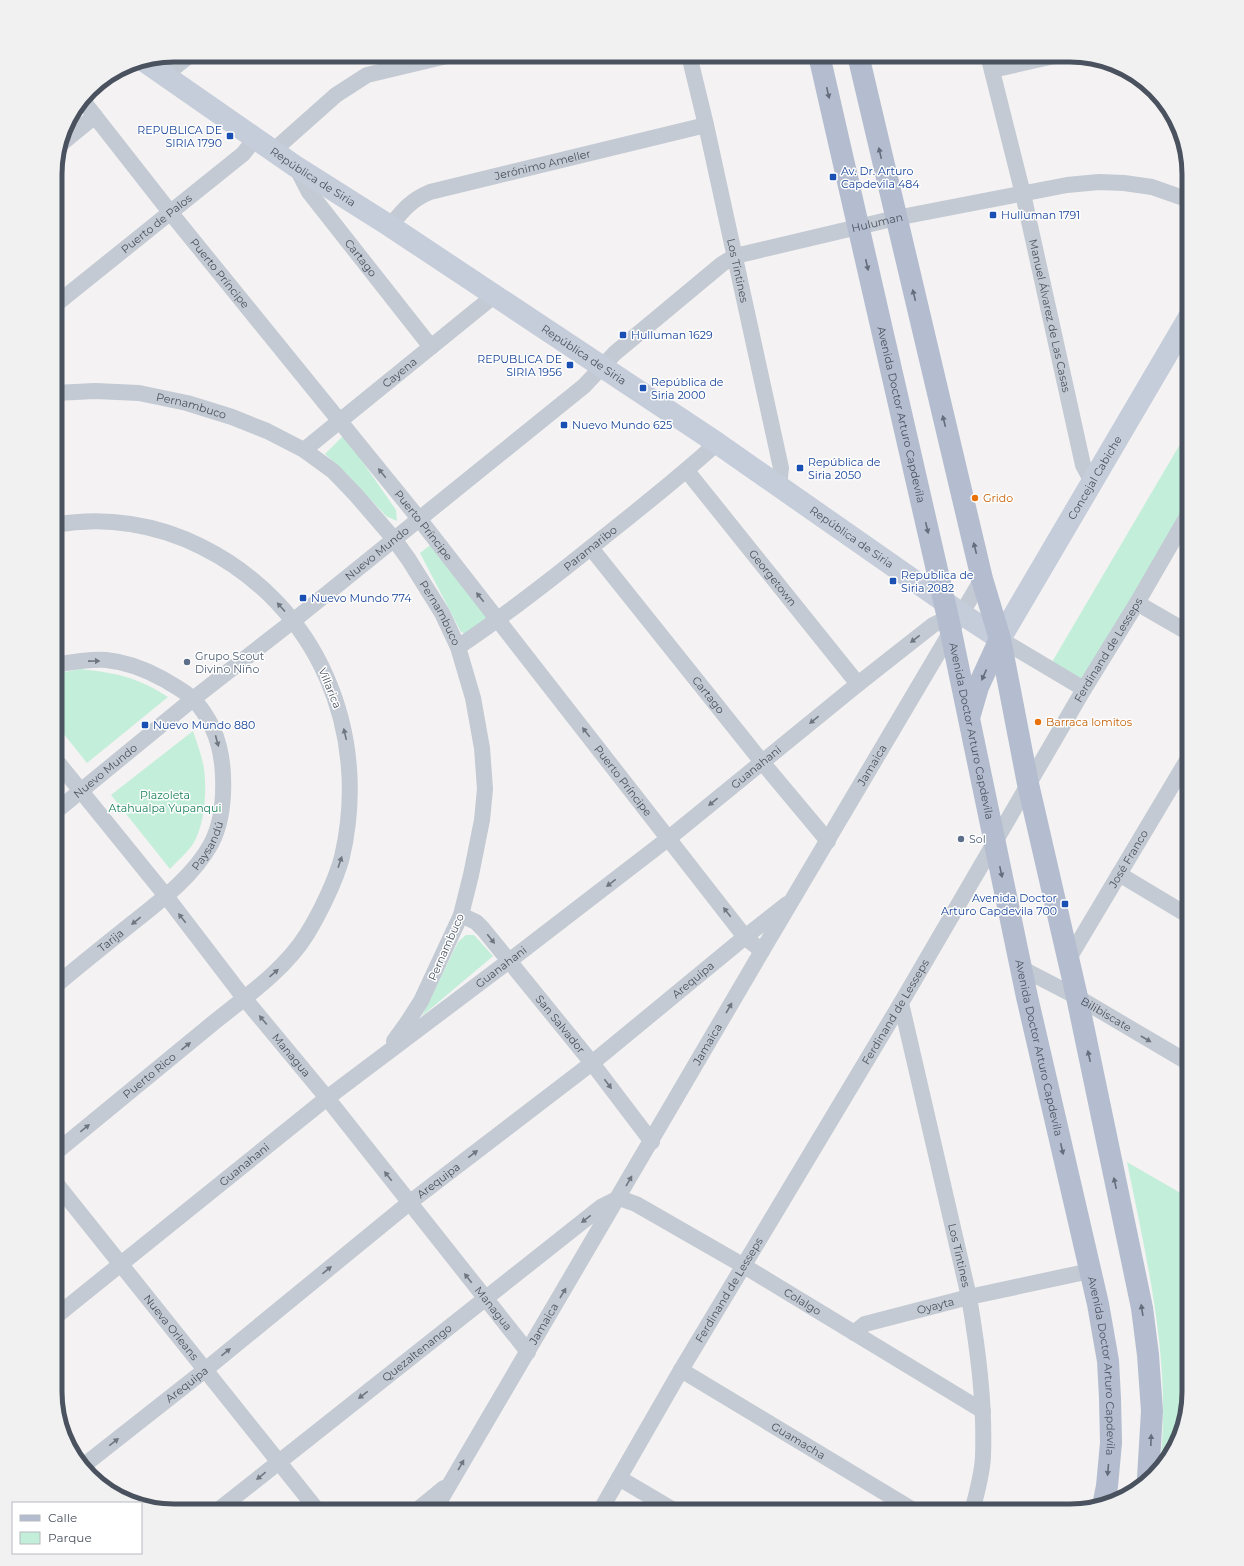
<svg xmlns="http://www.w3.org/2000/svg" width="1244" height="1566" viewBox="0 0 1244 1566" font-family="Montserrat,sans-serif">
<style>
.park{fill:#c3efda}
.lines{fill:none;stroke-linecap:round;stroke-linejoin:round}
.street{stroke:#c3cad3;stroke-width:16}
.secondary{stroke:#c5ccda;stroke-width:22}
.primary{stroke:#b3bdcf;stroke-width:22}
.oneway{fill:#646d7b}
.oneway2{fill:#6e7682}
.transit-dot{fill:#1a4fb4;stroke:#fff;stroke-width:1.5}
.food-dot{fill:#e8710a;stroke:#fff;stroke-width:1.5}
.service-dot{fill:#5c6f8a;stroke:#fff;stroke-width:1.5}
.labels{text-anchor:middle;stroke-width:3;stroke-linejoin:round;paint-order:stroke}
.transit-label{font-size:11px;fill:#164399;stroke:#fff;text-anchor:start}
.street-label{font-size:11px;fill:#4a525f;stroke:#fff}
.food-label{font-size:11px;fill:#c56008;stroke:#fff;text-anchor:start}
.service-label{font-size:11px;fill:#4e5e75;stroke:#fff;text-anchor:start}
.park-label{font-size:11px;fill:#1a815b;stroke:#fff}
.rim{fill:none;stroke:#4a525f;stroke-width:5}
</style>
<rect width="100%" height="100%" fill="#f4f2f2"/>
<g class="park">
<path d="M1189 429V501L1086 681 1052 662Z"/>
<path d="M344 435 396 510 397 521 386 516 346 473 325 454Z"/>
<path d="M433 543 490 617 466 634 461 632 420 553Z"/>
<path d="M80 669C116 673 137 677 168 697L87 763 55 723V674Z"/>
<path d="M193 731C197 743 202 756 204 769 207 790 205 825 193 844 187 853 177 861 170 869L111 795Z"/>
<path d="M466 935H474L493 956 422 1016 458 942Z"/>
<path d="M1127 1162 1189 1198V1392L1173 1451 1160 1465C1172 1363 1147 1261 1127 1162Z"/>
</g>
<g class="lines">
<g class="street">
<path id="s1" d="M689 55 706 125 781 468 779 487"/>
<path id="s2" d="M988 55 1023 194 1083 465 1092 482"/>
<path d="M992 70 1059 55"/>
<path d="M165 75 190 55"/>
<path id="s3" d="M83 101 170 212 420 520 745 937 762 951"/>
<path d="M62 143 95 116"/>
<path d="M273 151 336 95 367 75 451 55"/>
<path id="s4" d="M296 167 309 192 431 347"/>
<path id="s5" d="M390 226C403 210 411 200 430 192L706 125"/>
<path id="s6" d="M55 305 243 154 255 139"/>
<path id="s7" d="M55 393 95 391 139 393 187 403 232 417 267 431 304 450 333 471 356 495 394 539 409 560 442 613 458 647 473 698 482 748 485 789 482 820 471 875 461 915 421 1001 407 1023 394 1041"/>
<path id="s8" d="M304 450 495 295"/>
<path id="s9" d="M687 471 858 684"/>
<path id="s10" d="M591 548 762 762 828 841"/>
<path d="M1137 603 1189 633"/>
<path d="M1000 639 1084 689"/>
<path id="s11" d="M458 647C509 613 557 575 604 537 643 506 681 476 717 443"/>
<path id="s12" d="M55 759 166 896 244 998 327 1098 528 1352"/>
<path id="s13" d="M55 812 193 699 293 621 584 386 615 353 722 264 735 256 896 218 1067 185 1099 182 1124 183 1152 187 1189 200"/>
<path d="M1119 874 1189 916"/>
<path id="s14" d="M461 915 476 922 483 929 592 1063 652 1142"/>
<path id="s15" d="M1068 960 1189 757"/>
<path id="s16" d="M1021 968 1077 997 1189 1063"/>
<path id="s17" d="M55 986C80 965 105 945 130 925 159 902 193 877 211 844 222 823 224 799 223 776 222 748 213 720 193 699 185 691 173 685 163 679 145 669 127 662 106 660 89 659 72 662 55 665"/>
<path id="s18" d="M901 1003 969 1297C978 1350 985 1403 983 1457 982 1475 977 1493 972 1511"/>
<path id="s19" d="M55 1153C107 1110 160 1067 212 1024 244 998 285 970 307 934 320 913 336 880 342 857 371 732 318 605 202 547 157 524 105 516 55 525"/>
<path id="s20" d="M55 1182 318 1511"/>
<path id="s21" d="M55 1317 327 1098 509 961 669 838 858 684 933 625 948 618"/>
<path id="s22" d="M854 1333 865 1324 969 1297 1090 1271"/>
<path id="s23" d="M681 1370 915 1511"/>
<path id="s24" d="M83 1466 205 1370 409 1203 592 1063 745 937 787 904"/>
<path d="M619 1478 675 1511"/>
<path id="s25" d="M217 1511 601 1207 619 1198 636 1204 744 1266 983 1411"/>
<path d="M416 1511 444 1488"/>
<path id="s26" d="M434 1511 762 951 982 579"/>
<path id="s27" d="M600 1511 681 1370 901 1003 1084 689 1137 603 1189 513"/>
</g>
<path class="secondary" id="s28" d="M144 61 295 166 390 226 717 443 962 614 1000 639 1189 317"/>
<g class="primary">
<path id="s29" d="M819 55 948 618 1027 997 1098 1304 1108 1361 1110 1398 1111 1443 1107 1486 1103 1506"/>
<path d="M858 55 982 579 1000 639 1028 784 1077 997 1142 1308 1148 1355 1152 1411 1148 1478"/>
<path d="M969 718 978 687 1000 639"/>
</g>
</g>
<defs><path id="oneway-solid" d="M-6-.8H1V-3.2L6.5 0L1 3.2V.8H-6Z"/></defs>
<g class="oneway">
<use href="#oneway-solid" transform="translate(828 93) rotate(77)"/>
<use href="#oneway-solid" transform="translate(880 153) rotate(-103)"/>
<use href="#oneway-solid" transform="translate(867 265) rotate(77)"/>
<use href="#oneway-solid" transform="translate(914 295) rotate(-104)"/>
<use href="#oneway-solid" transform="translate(944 421) rotate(-104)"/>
<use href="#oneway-solid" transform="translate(927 528) rotate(77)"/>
<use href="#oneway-solid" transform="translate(975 548) rotate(-104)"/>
<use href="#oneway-solid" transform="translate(984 675) rotate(114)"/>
<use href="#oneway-solid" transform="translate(1001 872) rotate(78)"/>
<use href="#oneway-solid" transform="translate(1089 1056) rotate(-102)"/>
<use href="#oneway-solid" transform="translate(1062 1149) rotate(77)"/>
<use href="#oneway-solid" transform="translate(1115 1183) rotate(-102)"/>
<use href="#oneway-solid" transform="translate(1142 1310) rotate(-99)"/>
<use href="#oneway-solid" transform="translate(1151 1440) rotate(-88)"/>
<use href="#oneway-solid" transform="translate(1108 1470) rotate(95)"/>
</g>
<g class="oneway2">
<use href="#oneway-solid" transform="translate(382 473) rotate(-129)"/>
<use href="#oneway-solid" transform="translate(480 597) rotate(-128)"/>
<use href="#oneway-solid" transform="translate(281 607) rotate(-132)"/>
<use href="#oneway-solid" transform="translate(915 639) rotate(142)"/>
<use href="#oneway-solid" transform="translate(94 661) rotate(-1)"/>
<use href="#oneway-solid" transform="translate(814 720) rotate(141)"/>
<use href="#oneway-solid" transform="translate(586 732) rotate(-128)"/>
<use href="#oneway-solid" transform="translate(345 734) rotate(-103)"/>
<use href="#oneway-solid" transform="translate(217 741) rotate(75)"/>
<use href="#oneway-solid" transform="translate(713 802) rotate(141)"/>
<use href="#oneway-solid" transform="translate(340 862) rotate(-71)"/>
<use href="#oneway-solid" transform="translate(611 883) rotate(142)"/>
<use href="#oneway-solid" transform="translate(727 912) rotate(-128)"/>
<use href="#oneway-solid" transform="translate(182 918) rotate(-128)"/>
<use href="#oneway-solid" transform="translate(136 921) rotate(141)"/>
<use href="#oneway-solid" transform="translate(491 939) rotate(51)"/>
<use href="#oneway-solid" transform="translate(274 973) rotate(-41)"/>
<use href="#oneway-solid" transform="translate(729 1008) rotate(-60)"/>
<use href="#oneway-solid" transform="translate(263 1020) rotate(-130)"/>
<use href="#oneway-solid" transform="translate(1146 1039) rotate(30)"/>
<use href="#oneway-solid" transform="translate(186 1046) rotate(-39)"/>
<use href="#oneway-solid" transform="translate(608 1084) rotate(53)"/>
<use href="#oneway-solid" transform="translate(85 1128) rotate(-39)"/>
<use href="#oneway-solid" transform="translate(473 1154) rotate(-37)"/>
<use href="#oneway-solid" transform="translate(388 1176) rotate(-128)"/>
<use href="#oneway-solid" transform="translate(629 1181) rotate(-60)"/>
<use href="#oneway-solid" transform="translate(586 1219) rotate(142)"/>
<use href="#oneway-solid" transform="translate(327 1270) rotate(-39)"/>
<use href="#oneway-solid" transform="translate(468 1278) rotate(-128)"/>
<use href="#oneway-solid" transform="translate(563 1293) rotate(-59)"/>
<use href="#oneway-solid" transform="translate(226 1352) rotate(-39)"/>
<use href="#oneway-solid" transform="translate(363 1395) rotate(142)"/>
<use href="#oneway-solid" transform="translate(114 1442) rotate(-38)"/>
<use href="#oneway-solid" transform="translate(461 1465) rotate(-60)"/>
<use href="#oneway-solid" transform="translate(261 1476) rotate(141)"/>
</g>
<g class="transit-dot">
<rect x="226" y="132" width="8" height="8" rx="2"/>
<rect x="829" y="173" width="8" height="8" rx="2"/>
<rect x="989" y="211" width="8" height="8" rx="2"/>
<rect x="619" y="331" width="8" height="8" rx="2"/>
<rect x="566" y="361" width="8" height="8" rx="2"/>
<rect x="639" y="384" width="8" height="8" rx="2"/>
<rect x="560" y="421" width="8" height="8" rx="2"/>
<rect x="796" y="464" width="8" height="8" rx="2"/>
<rect x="889" y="577" width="8" height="8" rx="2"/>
<rect x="299" y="594" width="8" height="8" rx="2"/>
<rect x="141" y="721" width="8" height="8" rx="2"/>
<rect x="1061" y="900" width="8" height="8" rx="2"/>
</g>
<g class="food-dot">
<circle cx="975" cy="498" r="4"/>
<circle cx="1038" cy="722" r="4"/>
</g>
<g class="service-dot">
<circle cx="187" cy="662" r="4"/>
<circle cx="961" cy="839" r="4"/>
</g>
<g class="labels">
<g class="transit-label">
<text x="222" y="134" text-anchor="end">REPUBLICA DE<tspan x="222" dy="13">SIRIA 1790</tspan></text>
<text x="841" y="175">Av. Dr. Arturo<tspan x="841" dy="13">Capdevila 484</tspan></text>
<text x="1001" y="219">Hulluman 1791</text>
<text x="631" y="339">Hulluman 1629</text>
<text x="562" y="363" text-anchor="end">REPUBLICA DE<tspan x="562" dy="13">SIRIA 1956</tspan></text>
<text x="651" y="386">República de<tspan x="651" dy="13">Siria 2000</tspan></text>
<text x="572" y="429">Nuevo Mundo 625</text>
<text x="808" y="466">República de<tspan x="808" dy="13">Siria 2050</tspan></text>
<text x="901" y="579">Republica de<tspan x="901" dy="13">Siria 2082</tspan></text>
<text x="311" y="602">Nuevo Mundo 774</text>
<text x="153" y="729">Nuevo Mundo 880</text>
<text x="1057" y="902" text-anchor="end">Avenida Doctor<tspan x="1057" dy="13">Arturo Capdevila 700</tspan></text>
</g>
<g class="street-label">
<text dy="4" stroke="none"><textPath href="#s5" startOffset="169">Jerónimo Ameller</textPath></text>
<text dy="4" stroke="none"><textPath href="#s28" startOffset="205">República de Siria</textPath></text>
<text dy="4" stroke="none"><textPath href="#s6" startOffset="130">Puerto de Palos</textPath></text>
<text dy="4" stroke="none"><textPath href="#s13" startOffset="1025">Huluman</textPath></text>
<text dy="4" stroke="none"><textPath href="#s4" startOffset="112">Cartago</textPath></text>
<text dy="4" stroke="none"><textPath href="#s1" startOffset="221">Los Tintines</textPath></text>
<text dy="4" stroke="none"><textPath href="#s3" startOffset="220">Puerto Príncipe</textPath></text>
<text dy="4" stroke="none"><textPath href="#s2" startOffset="268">Manuel Álvarez de Las Casas</textPath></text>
<text dy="4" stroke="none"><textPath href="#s28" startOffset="529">República de Siria</textPath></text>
<text dy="4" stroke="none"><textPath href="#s8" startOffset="123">Cayena</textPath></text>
<text dy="4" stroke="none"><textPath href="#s7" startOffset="138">Pernambuco</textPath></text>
<text dy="4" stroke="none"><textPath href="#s29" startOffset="369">Avenida Doctor Arturo Capdevila</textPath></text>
<text dy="4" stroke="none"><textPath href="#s28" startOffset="1220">Concejal Cabiche</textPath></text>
<text dy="4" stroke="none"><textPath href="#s3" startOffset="544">Puerto Príncipe</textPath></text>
<text dy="4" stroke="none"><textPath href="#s28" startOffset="853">República de Siria</textPath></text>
<text dy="4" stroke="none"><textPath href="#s11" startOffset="165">Paramaribo</textPath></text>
<text dy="4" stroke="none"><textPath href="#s13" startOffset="413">Nuevo Mundo</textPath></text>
<text dy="4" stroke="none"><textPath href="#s9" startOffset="137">Georgetown</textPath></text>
<text dy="4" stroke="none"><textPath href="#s7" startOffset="474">Pernambuco</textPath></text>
<text dy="4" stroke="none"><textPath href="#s27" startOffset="1000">Ferdinand de Lesseps</textPath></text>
<text transform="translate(330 688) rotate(68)" y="4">Villarica</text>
<text dy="4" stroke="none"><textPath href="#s10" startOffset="188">Cartago</textPath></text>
<text dy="4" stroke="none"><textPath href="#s29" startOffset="693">Avenida Doctor Arturo Capdevila</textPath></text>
<text dy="4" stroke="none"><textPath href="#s26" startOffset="865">Jamaica</textPath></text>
<text dy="4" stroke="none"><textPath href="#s21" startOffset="891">Guanahani</textPath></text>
<text dy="4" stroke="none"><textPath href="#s13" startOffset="65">Nuevo Mundo</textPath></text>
<text dy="4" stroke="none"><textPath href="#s3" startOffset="868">Puerto Príncipe</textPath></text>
<text dy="4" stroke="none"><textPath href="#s17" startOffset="209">Paysandú</textPath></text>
<text dy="4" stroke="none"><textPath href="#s15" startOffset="118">José Franco</textPath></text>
<text dy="4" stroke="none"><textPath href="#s17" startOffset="72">Tarija</textPath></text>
<text transform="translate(446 947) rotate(-66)" y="4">Pernambuco</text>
<text dy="4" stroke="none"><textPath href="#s21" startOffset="567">Guanahani</textPath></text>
<text dy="4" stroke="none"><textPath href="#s24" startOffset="780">Arequipa</textPath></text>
<text dy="4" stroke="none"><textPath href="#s27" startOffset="580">Ferdinand de Lesseps</textPath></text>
<text dy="4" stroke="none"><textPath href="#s16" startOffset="97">Bilibiscate</textPath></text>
<text dy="4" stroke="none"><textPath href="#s14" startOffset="149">San Salvador</textPath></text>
<text dy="4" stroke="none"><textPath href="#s26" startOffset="541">Jamaica</textPath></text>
<text dy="4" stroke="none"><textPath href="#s29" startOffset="1017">Avenida Doctor Arturo Capdevila</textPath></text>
<text dy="4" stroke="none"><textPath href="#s12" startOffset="379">Managua</textPath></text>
<text dy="4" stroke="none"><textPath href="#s19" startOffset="122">Puerto Rico</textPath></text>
<text dy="4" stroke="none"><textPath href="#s21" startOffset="243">Guanahani</textPath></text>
<text dy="4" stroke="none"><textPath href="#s24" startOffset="456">Arequipa</textPath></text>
<text dy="4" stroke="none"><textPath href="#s18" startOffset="259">Los Tintines</textPath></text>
<text dy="4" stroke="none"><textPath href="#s27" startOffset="256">Ferdinand de Lesseps</textPath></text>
<text dy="4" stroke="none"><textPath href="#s25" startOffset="721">Colalgo</textPath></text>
<text dy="4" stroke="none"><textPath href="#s22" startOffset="87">Oyayta</textPath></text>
<text dy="4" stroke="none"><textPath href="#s12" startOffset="703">Managua</textPath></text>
<text dy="4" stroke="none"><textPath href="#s26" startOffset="217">Jamaica</textPath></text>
<text dy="4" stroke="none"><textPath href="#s20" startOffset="186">Nueva Orleans</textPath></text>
<text dy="4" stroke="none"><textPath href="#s25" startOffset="255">Quezaltenango</textPath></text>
<text dy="4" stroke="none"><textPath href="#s29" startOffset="1342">Avenida Doctor Arturo Capdevila</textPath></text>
<text dy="4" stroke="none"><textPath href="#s24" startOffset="132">Arequipa</textPath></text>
<text dy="4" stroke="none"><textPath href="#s23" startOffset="137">Guamacha</textPath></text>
</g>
<g class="food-label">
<text x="983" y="502">Grido</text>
<text x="1046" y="726">Barraca lomitos</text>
</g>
<g class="service-label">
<text x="195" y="660">Grupo Scout<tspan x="195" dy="13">Divino Niño</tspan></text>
<text x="969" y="843">Sol</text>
</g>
<g class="park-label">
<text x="165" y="799">Plazoleta<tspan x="165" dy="13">Atahualpa Yupanqui</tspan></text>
</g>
</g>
<path d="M0 0H1244V1566H0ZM174 62H1070A112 112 0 0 1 1182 174V1392A112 112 0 0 1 1070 1504H174A112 112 0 0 1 62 1392V174A112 112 0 0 1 174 62Z" fill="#f1f1f2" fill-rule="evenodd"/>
<path class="rim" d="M174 62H1070A112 112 0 0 1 1182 174V1392A112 112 0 0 1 1070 1504H174A112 112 0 0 1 62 1392V174A112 112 0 0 1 174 62Z"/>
<rect x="12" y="1502" width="130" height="52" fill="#ffffff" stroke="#b7babf"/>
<rect x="20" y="1515" width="20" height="6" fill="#b3bdcf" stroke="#b7babf"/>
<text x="48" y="1522" font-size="12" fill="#4a525f">Calle</text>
<rect x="20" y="1532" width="20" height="12" fill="#c3efda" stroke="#b7babf"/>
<text x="48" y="1542" font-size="12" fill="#4a525f">Parque</text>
</svg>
